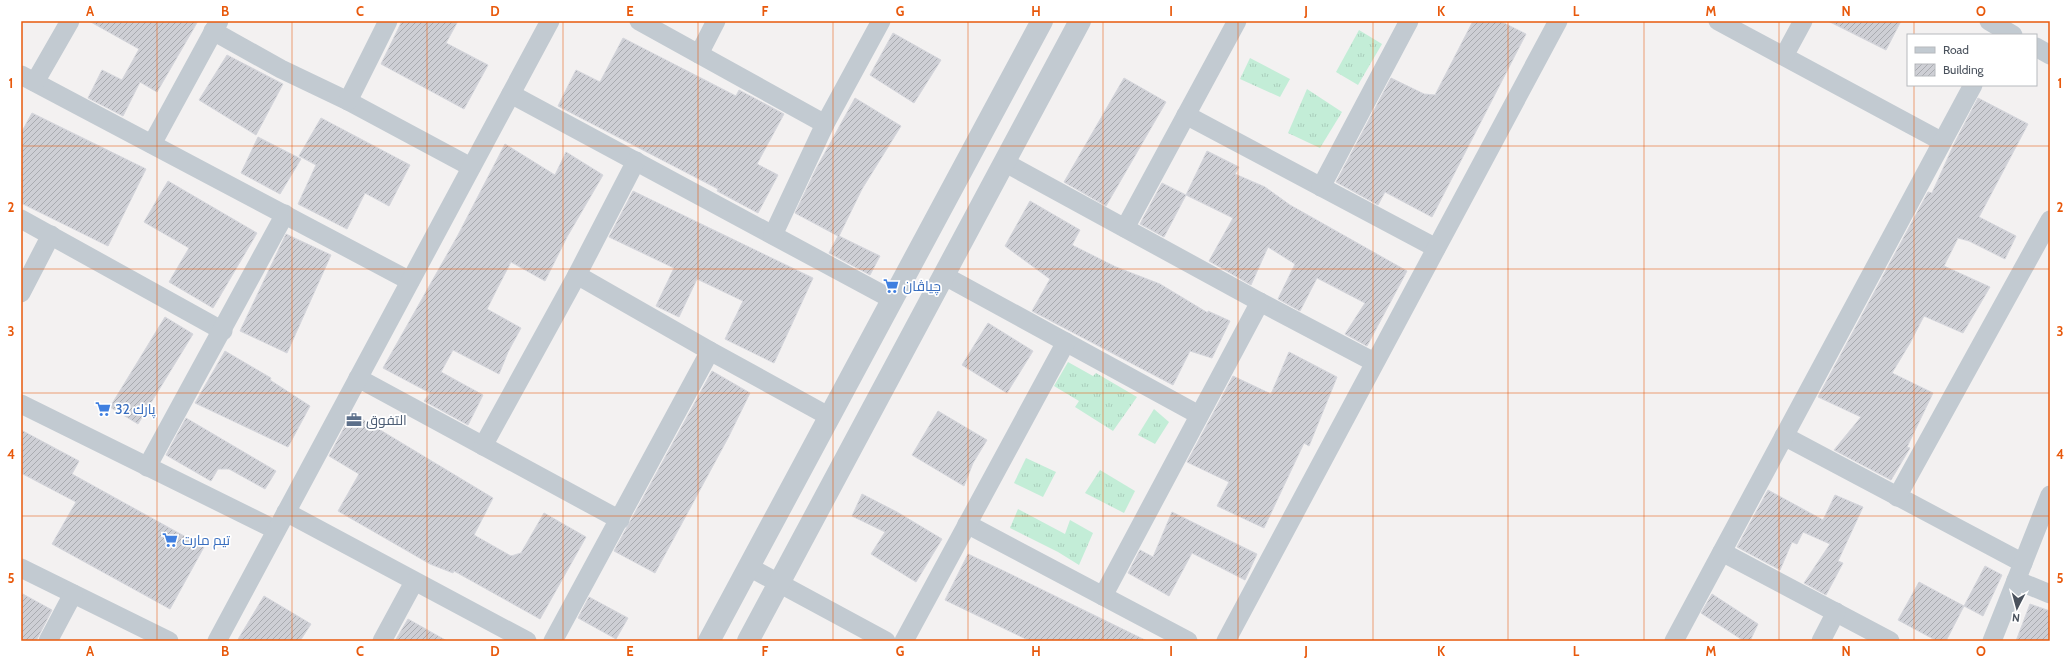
<svg xmlns="http://www.w3.org/2000/svg" width="2071" height="662" viewBox="0 0 2071 662" font-family="Cabin,Cairo,sans-serif">
<style>
.grass{fill:url(#grass-tufts)}
.building{fill:url(#building-hatch);stroke:#d5d6dc}
.lines{fill:none;stroke-linecap:round;stroke-linejoin:round}
.minor{stroke:#c2cad1;stroke-width:19}
.tertiary{stroke:#c2cad1;stroke-width:22}
.grid{fill:none;stroke:#e8590c;stroke-width:1;stroke-opacity:0.55}
.labels{text-anchor:middle;stroke-width:3.5;stroke-linejoin:round;paint-order:stroke}
.shop-label{font-size:14px;fill:#366cbe;stroke:#fff;text-anchor:start}
.service-label{font-size:14px;fill:#4e5e75;stroke:#fff;text-anchor:start}
.neatline{fill:none;stroke:#e8590c;stroke-width:1.5}
.grid-label{font-size:13px;text-anchor:middle;font-weight:bold;fill:#e8590c}
</style>
<defs>
<pattern id="grass-tufts" width="24" height="20" patternUnits="userSpaceOnUse"><rect width="24" height="20" fill="#c3edd7"/><path d="M3 7l-1-3M5 7V3M7 7l1-3M15 17l-1-3M17 17v-4M19 17l1-3" fill="none" stroke="#a9cdbb"/></pattern>
<pattern id="building-hatch" width="6" height="6" patternUnits="userSpaceOnUse"><rect width="6" height="6" fill="#cecfd5"/><path d="M-1 1l2-2M0 6l6-6M5 7l2-2" fill="none" stroke="#a9abb0"/></pattern>
</defs>
<rect width="100%" height="100%" fill="#f3f1f1"/>
<g class="grass">
<path d="M1359 30 1382 44 1358 85 1336 72Z"/>
<path d="M1250 58 1290 79 1280 97 1240 79Z"/>
<path d="M1307 89 1342 112 1320 148 1288 133Z"/>
<path d="M1068 362 1093 376 1096 373 1137 397 1113 431 1075 407 1079 401 1054 386Z"/>
<path d="M1154 409 1169 422 1155 444 1138 435Z"/>
<path d="M1026 458 1056 472 1043 497 1014 483Z"/>
<path d="M1100 470 1135 491 1124 513 1085 493Z"/>
<path d="M1018 509 1065 534 1070 520 1093 533 1079 565 1058 552 1010 528Z"/>
</g>
<g class="building">
<path d="M89 21H198L157 92 140 82 123 116 88 98 102 70 122 80 139 49Z"/>
<path d="M402 21H458L446 43 488 65 464 109 381 64Z"/>
<path d="M1473 21H1500L1526 34 1432 217 1385 192 1378 205 1336 182 1391 78 1424 94 1435 95Z"/>
<path d="M1828 21H1901L1886 50Z"/>
<path d="M893 33 941 60 914 103 870 75Z"/>
<path d="M623 38 736 96 739 90 784 114 757 164 778 175 758 213 717 191 718 189 693 176 558 106 576 70 600 82Z"/>
<path d="M227 55 283 84 256 135 199 100Z"/>
<path d="M1124 78 1166 102 1106 206 1064 182Z"/>
<path d="M855 98 901 126 862 189 839 236 880 256 870 275 829 253 838 236 795 213 816 169Z"/>
<path d="M1978 98 2028 124 1979 217 2016 236 2005 259 1969 241 1958 238 1944 266 1990 287 1963 333 1924 316 1910 343 1892 373 1933 393 1907 447 1910 448 1891 480 1834 450 1861 417 1818 397 1928 192 1932 193 1954 144Z"/>
<path d="M32 113 146 169 108 246 21 203V133Z"/>
<path d="M321 118 410 165 389 206 365 193 347 229 298 204 316 165 299 156Z"/>
<path d="M258 137 301 159 280 194 241 173Z"/>
<path d="M505 144 555 175 566 152 603 175 567 237 545 281 511 262 497 289 487 309 521 328 508 352 499 374 453 350 441 372 483 395 468 425 424 401 430 393 383 368 458 235Z"/>
<path d="M1207 151 1239 167 1235 174 1265 187 1290 205 1407 271 1367 346 1345 334 1365 303 1317 278 1300 311 1278 299 1295 264 1268 247 1251 285 1209 261 1233 218 1186 195Z"/>
<path d="M168 181 257 233 213 308 169 282 189 248 144 222Z"/>
<path d="M1162 183 1186 195 1164 237 1140 224Z"/>
<path d="M633 191 813 278 774 363 725 339 743 301 697 279 679 317 656 306 674 268 609 237Z"/>
<path d="M1030 201 1080 230 1072 245 1116 267 1160 284 1208 313V311L1230 321 1212 358 1190 351 1173 385 1032 311 1050 279 1005 246Z"/>
<path d="M286 234 331 255 287 353 240 331Z"/>
<path d="M165 317 193 334 138 424 110 407Z"/>
<path d="M988 323 1033 351 1007 393 962 365Z"/>
<path d="M225 351 271 378 270 380 310 406 288 447 195 403Z"/>
<path d="M1289 352 1337 377 1309 446 1304 443 1264 528 1217 506 1229 482 1187 462 1233 376 1271 394Z"/>
<path d="M712 371 750 393 728 438 655 573 614 551Z"/>
<path d="M938 411 987 440 973 463 964 486 912 455Z"/>
<path d="M352 413 493 498 474 535 511 556 521 553 544 513 586 537 540 619 454 571 453 573 430 564 338 511 359 474 329 456Z"/>
<path d="M186 418 276 471 265 489 229 469H218L211 481 166 455Z"/>
<path d="M21 430 79 461 72 474 204 547 170 609 52 544 76 502 21 473Z"/>
<path d="M1768 490 1823 520 1835 495 1863 507 1838 561 1843 563 1826 595 1804 583 1830 544 1803 532 1797 544 1792 542 1780 570 1737 547Z"/>
<path d="M862 494 897 512 942 539 916 582 871 554 885 532 852 516Z"/>
<path d="M1172 512 1257 554 1245 580 1192 553 1169 596 1128 573 1140 550 1153 557Z"/>
<path d="M968 554 1006 572 1147 641H1030L945 600Z"/>
<path d="M1985 566 2002 575 1983 616 1964 606 1946 641H1937L1898 620 1919 582 1964 606Z"/>
<path d="M21 593 52 610 36 641H21Z"/>
<path d="M1712 594 1758 624 1750 641H1744L1701 613Z"/>
<path d="M264 596 311 624 300 641H237Z"/>
<path d="M589 597 628 618 616 639 578 618Z"/>
<path d="M2030 604 2050 611V641H2016Z"/>
<path d="M408 619 447 641H395Z"/>
</g>
<g class="lines">
<g class="minor">
<path d="M639 21 825 124"/>
<path d="M1718 21 1941 141"/>
<path d="M1989 21 2013 35"/>
<path d="M213 31 281 69 348 101 471 167"/>
<path d="M2036 47 2050 55"/>
<path d="M699 54 716 21"/>
<path d="M1784 56 1803 21"/>
<path d="M21 75 410 281"/>
<path d="M35 82 70 21"/>
<path d="M511 94 893 300"/>
<path d="M348 101 388 21"/>
<path d="M1186 115 1436 248"/>
<path d="M152 144 219 21"/>
<path d="M1004 162 1260 302 1374 362"/>
<path d="M1321 187 1409 21"/>
<path d="M21 219 223 331"/>
<path d="M1125 228 1237 21"/>
<path d="M773 235 825 124 881 21"/>
<path d="M577 275 710 351 830 417"/>
<path d="M943 275 1199 415"/>
<path d="M21 293 51 235"/>
<path d="M358 378 620 520"/>
<path d="M21 404 276 530"/>
<path d="M1784 436 2023 563"/>
<path d="M483 446 577 275 636 161"/>
<path d="M147 467 285 214"/>
<path d="M1897 497 2050 220"/>
<path d="M286 512 527 641"/>
<path d="M967 524 1188 641"/>
<path d="M1722 552 1890 641"/>
<path d="M749 567 886 641"/>
<path d="M21 568 169 641"/>
<path d="M2016 580 2050 594"/>
<path d="M1103 596 1260 302"/>
<path d="M48 641 73 594"/>
<path d="M217 641 550 21"/>
<path d="M382 641 414 582"/>
<path d="M553 641 710 351"/>
<path d="M904 641 1066 342"/>
<path d="M1226 641 1558 21"/>
<path d="M1674 641 1973 85"/>
<path d="M1821 641 1836 612"/>
<path d="M1992 641 2050 495"/>
</g>
<g class="tertiary">
<path d="M709 641 1042 21"/>
<path d="M748 641 1080 21"/>
</g>
</g>
<path class="grid" d="M157 21V641M292 21V641M427 21V641M563 21V641M698 21V641M833 21V641M968 21V641M1103 21V641M1238 21V641M1373 21V641M1508 21V641M1644 21V641M1779 21V641M1914 21V35M1914 85V641M21 146H2050M21 269H2050M21 393H2050M21 516H2050"/>
<defs>
<symbol id="supermarket-bare" viewBox="-9 -9 18 18"><path d="M-6-5.5h2.5l.6 2H6L4.5 2H-2.5L-4.4-4H-6ZM-1.5 3.2a1.3 1.3 0 1 0 .1 0ZM3 3.2a1.3 1.3 0 1 0 .1 0Z" fill="#3f7fe0" stroke="#fff" stroke-width="2.5" paint-order="stroke"/></symbol>
<symbol id="office-bare" viewBox="-9 -9 18 18"><path d="M-6-3h4V-5.5h4V-3h4V5H-6ZM-1-4.5V-3h2v-1.5ZM-6 0V1H6V0Z" fill="#5c6f8a" stroke="#fff" stroke-width="2.5" paint-order="stroke"/></symbol>
</defs>
<g fill-rule="evenodd">
<use href="#supermarket-bare" x="880" y="275" width="22" height="22"/>
<use href="#supermarket-bare" x="92" y="398" width="22" height="22"/>
<use href="#office-bare" x="343" y="409" width="22" height="22"/>
<use href="#supermarket-bare" x="159" y="529" width="22" height="22"/>
</g>
<g class="labels">
<g class="shop-label">
<text x="903" y="291">چياڤان</text>
<text x="115" y="414">32 پارك</text>
<text x="182" y="545">تيم مارت</text>
</g>
<g class="service-label">
<text x="366" y="425">التفوق</text>
</g>
</g>
<rect width="2071" height="662" fill="none" stroke="#ffffff" stroke-width="44"/>
<rect x="1907" y="34" width="130" height="52" fill="#ffffff" stroke="#b7babe"/>
<rect x="1915" y="47" width="20" height="6" fill="#c2cad1" stroke="#b7babe"/>
<text x="1943" y="54" font-size="12" fill="#4a525d">Road</text>
<rect x="1915" y="64" width="20" height="12" fill="url(#building-hatch)" stroke="#b7babe"/>
<text x="1943" y="74" font-size="12" fill="#4a525d">Building</text>
<g transform="translate(2017 608) rotate(186)" stroke="#ffffff" stroke-width="3" paint-order="stroke">
<path d="M0-3L7 15L0 10L-7 15Z" fill="#4a525d"/>
<text y="-6" font-size="11" font-weight="bold" text-anchor="middle" fill="#4a525d">N</text>
</g>
<rect x="22" y="22" width="2027" height="618" class="neatline"/>
<g class="grid-label">
<text x="90" y="16">A</text>
<text x="225" y="16">B</text>
<text x="360" y="16">C</text>
<text x="495" y="16">D</text>
<text x="630" y="16">E</text>
<text x="765" y="16">F</text>
<text x="900" y="16">G</text>
<text x="1036" y="16">H</text>
<text x="1171" y="16">I</text>
<text x="1306" y="16">J</text>
<text x="1441" y="16">K</text>
<text x="1576" y="16">L</text>
<text x="1711" y="16">M</text>
<text x="1846" y="16">N</text>
<text x="1981" y="16">O</text>
<text x="11" y="88">1</text>
<text x="2060" y="88">1</text>
<text x="11" y="212">2</text>
<text x="2060" y="212">2</text>
<text x="11" y="336">3</text>
<text x="2060" y="336">3</text>
<text x="11" y="459">4</text>
<text x="2060" y="459">4</text>
<text x="11" y="583">5</text>
<text x="2060" y="583">5</text>
<text x="90" y="656">A</text>
<text x="225" y="656">B</text>
<text x="360" y="656">C</text>
<text x="495" y="656">D</text>
<text x="630" y="656">E</text>
<text x="765" y="656">F</text>
<text x="900" y="656">G</text>
<text x="1036" y="656">H</text>
<text x="1171" y="656">I</text>
<text x="1306" y="656">J</text>
<text x="1441" y="656">K</text>
<text x="1576" y="656">L</text>
<text x="1711" y="656">M</text>
<text x="1846" y="656">N</text>
<text x="1981" y="656">O</text>
</g>
</svg>
